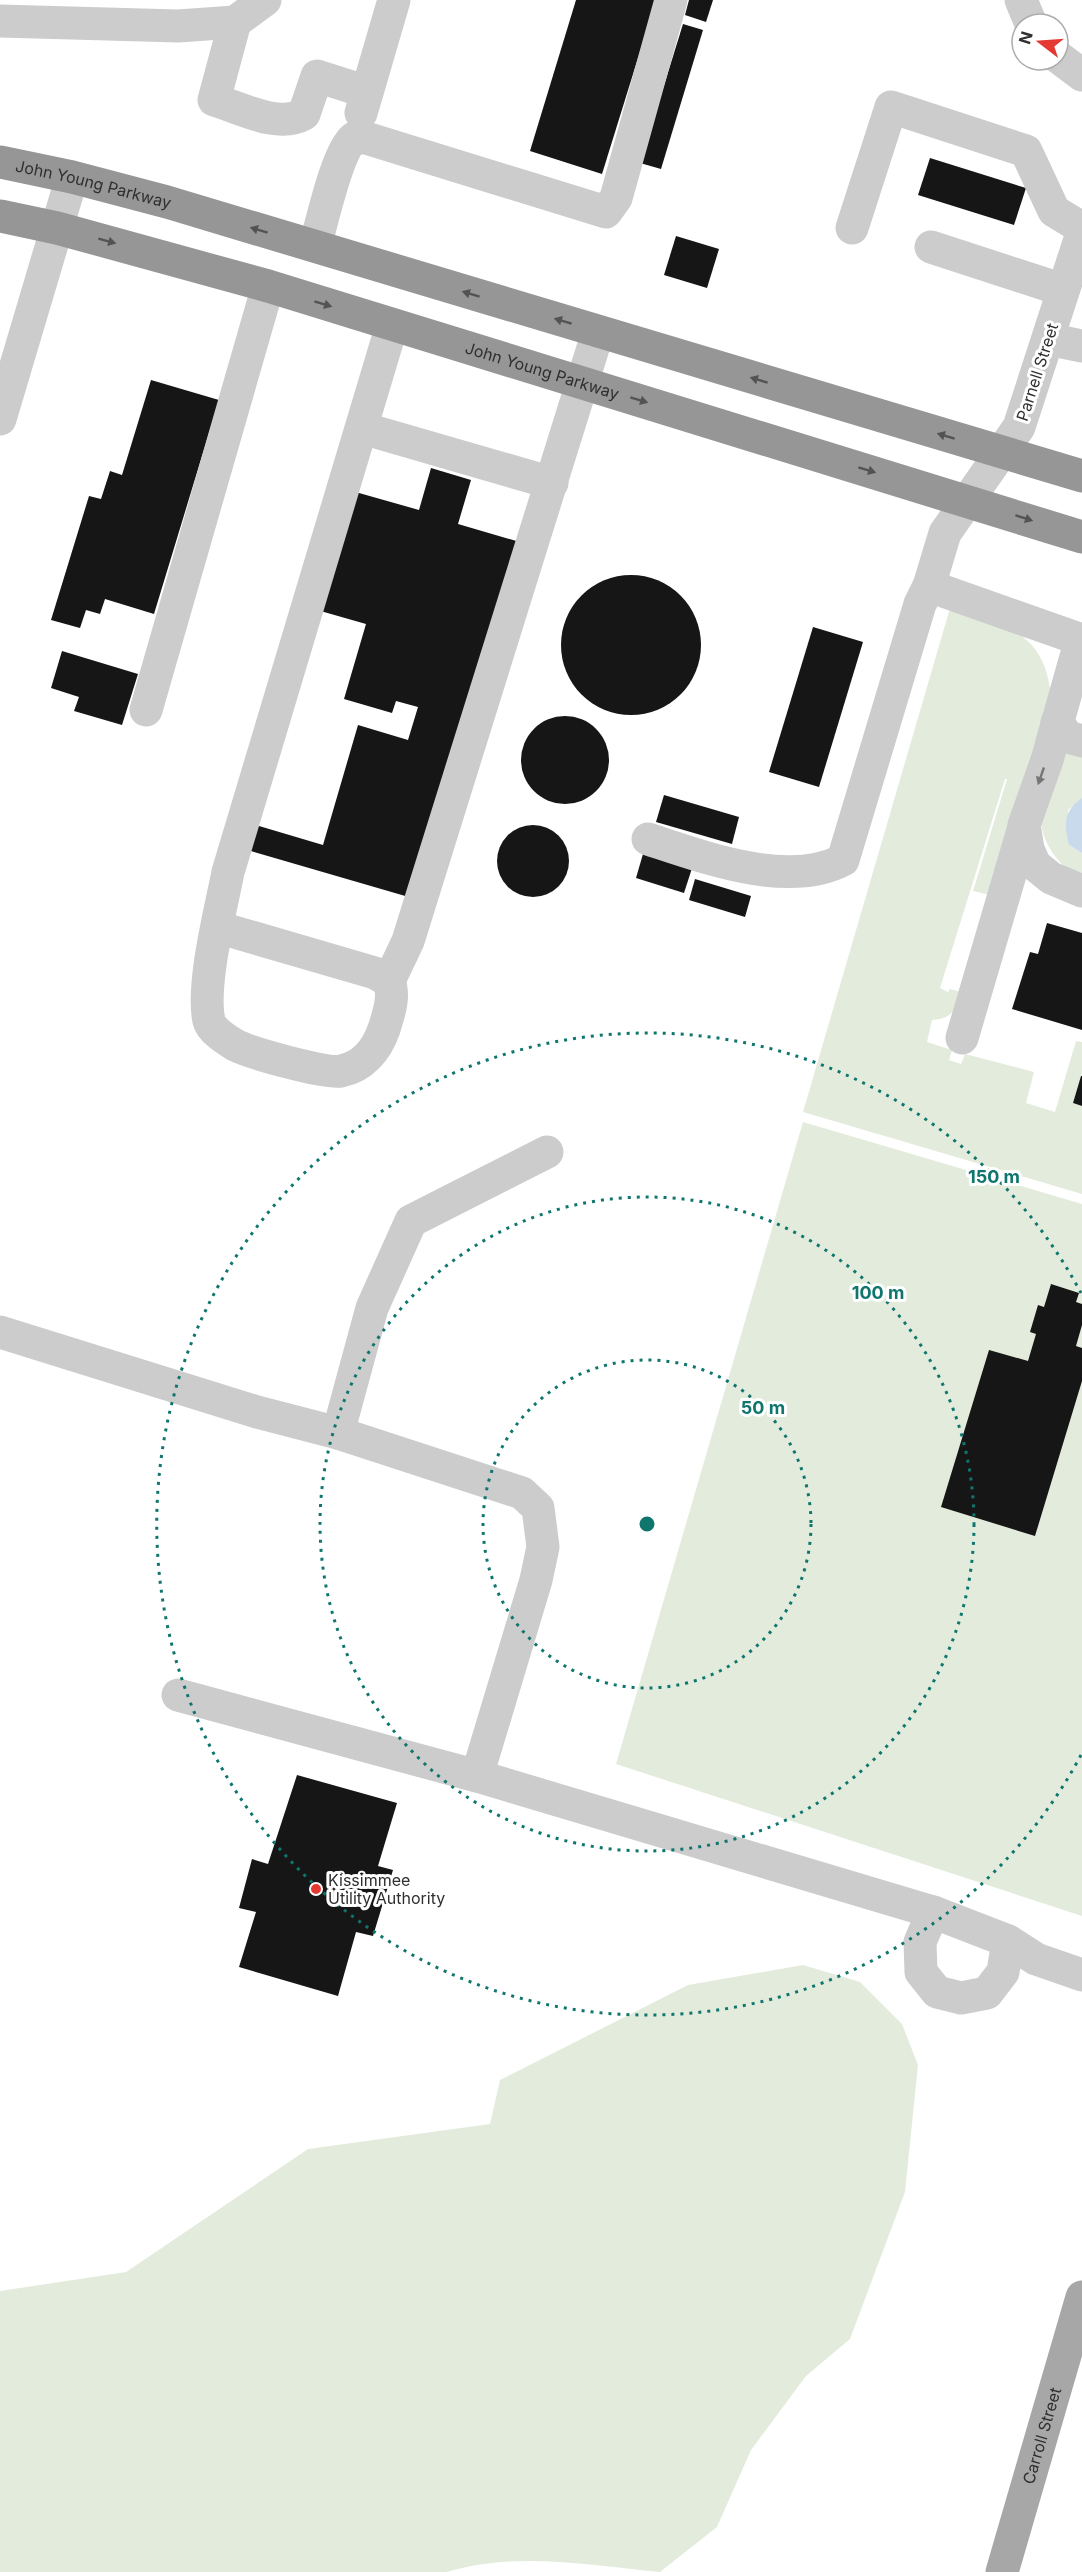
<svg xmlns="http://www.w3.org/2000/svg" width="1082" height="2572" viewBox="0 0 1082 2572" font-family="Inter,sans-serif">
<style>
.green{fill:#e3ecdc}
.water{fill:#c9daec}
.building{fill:#161616}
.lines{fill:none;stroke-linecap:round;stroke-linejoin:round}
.minor{stroke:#ccc;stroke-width:33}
.major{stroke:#a7a7a7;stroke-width:33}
.highway{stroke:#969696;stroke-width:33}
.oneway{fill:#535353}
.oneway2{fill:#767676}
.ring{fill:none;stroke:#0f766e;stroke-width:3;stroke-dasharray:3 6}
.poi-dot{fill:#e43932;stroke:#fff;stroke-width:2}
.labels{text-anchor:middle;stroke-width:6;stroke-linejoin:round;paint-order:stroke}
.street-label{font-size:16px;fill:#2f2f2f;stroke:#fff}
.poi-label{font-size:16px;fill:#2f2f2f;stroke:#fff;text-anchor:start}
.centre{fill:#0f766e;stroke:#fff;stroke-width:3}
.ring-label{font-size:18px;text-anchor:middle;font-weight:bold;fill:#0f766e;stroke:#fff;stroke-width:6;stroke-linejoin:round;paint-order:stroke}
</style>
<rect width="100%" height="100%" fill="#fff"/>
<g class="green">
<path d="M950 608C1004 625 1044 630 1051 695L990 895 973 891 1007 779H1005L940 988 948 992 950 989 961 992C957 1009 952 1019 932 1020L927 1042 952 1050 949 1060 961 1064 965 1054 1034 1072 1026 1103 1055 1112 1076 1041 1082 1042V1074L1073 1103 1082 1106V1194L803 1112Z"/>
<path d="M1066 748 1082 753V798L1068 810 1069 845 1082 853V881C1056 864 1036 837 1041 804 1044 788 1059 764 1066 748Z"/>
<path d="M803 1122 1082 1204V1916L616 1764Z"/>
<path d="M803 1965 860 1982 902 2024 918 2065 905 2192 850 2339 806 2376 751 2450 717 2527 660 2572C590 2565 515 2551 447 2572H0V2291L126 2272 308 2149 490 2124 500 2080 688 1985Z"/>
</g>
<path class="water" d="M1082 798V853L1069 845C1064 824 1063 811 1082 798Z"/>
<g class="building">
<path d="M576 0H656L602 174 530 151Z"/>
<path d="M689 0H713L706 22 685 15Z"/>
<path d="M683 24 703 30 661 169 640 163Z"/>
<path d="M930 158 1026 188 1014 225 918 195Z"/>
<path d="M676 236 719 249 707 288 664 275Z"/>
<path d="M151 380 219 400 154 614 105 599 100 614 86 610 80 628 51 620 89 496 101 499 110 471 122 475Z"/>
<path d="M431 468 471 480 458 524 523 543 419 900 244 849 252 824 323 845 358 725 408 740 418 707 396 701 392 713 344 699 366 624 317 610 352 491 419 510Z"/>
<circle cx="631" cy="645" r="70"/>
<path d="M813 627 863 642 819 787 769 772Z"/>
<path d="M62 651 138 674 122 725 74 711 79 697 51 688Z"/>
<circle cx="565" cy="760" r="44"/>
<path d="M664 795 739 817 732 844 656 822Z"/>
<circle cx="533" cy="861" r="36"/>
<path d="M645 847 694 862 684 893 636 878Z"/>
<path d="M695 879 751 896 745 917 689 900Z"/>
<path d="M1047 923 1082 933V1030L1012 1009 1030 952 1038 954Z"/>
<path d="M1081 1076H1082V1106L1073 1103Z"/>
<path d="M1051 1284 1079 1293 1076 1302 1082 1304V1325L1076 1346 1082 1348V1381L1035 1536 941 1507 989 1350 1028 1361 1036 1334 1030 1332 1038 1305 1044 1307Z"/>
<path d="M297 1775 397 1803 378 1866 393 1870 373 1936 356 1932 338 1996 239 1967 256 1912 239 1908 252 1859 268 1864Z"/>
</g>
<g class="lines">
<g class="minor">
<path d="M1021 0 1031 24"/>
<path d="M0 21 178 26 235 22 265 0"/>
<path d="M235 22 214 100C241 108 278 129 304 114L317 76 367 92"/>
<path d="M1058 57 1082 75"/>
<path d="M361 113 394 0"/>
<path d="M852 228 891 107 1026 151 1054 211 1082 228"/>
<path d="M1082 233 1019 427 945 533 929 586 1082 640"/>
<path d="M315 246C322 223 337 151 354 138H366L606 212 616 198 671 0"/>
<path d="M931 247 1063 290"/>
<path d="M1048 339 1082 346"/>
<path d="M0 419 72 177"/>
<path d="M362 428 552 483"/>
<path d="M1081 639 1047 760 1024 825 1028 849 1035 865 1051 878 1082 891"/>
<path d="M146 710 268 286"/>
<path d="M1057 722 1068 737 1082 741"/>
<path d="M648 839C703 857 788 889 843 860L920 604 929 586"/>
<path d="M217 927 375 973 389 981C395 996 389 1013 384 1029 377 1049 363 1067 341 1071 325 1074 251 1053 235 1045 227 1040 211 1030 209 1021 201 985 221 909 228 872L392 325"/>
<path d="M389 981 408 941 598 332"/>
<path d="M962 1038 1024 827"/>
<path d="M0 1332 257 1412 338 1433 522 1493 538 1508 543 1547 536 1580 477 1776"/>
<path d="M338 1433 372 1308 411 1221 547 1152"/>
<path d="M178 1695 477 1776 933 1912 1008 1941 1036 1959 1082 1975"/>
<path d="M933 1912 920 1942 921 1972 937 1992 961 1998 987 1993 1003 1972 1008 1941"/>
</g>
<path class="major" id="s1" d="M1002 2572 1082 2297"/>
<g class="highway">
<path id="s2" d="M0 162 72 177 167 202 1082 476"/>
<path id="s3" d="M0 216 57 228 268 286 1082 537"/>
</g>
</g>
<defs><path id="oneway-solid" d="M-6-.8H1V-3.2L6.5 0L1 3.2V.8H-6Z" transform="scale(1.5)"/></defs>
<g class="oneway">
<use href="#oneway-solid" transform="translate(259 230) rotate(-163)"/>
<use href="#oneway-solid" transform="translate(107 241) rotate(15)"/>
<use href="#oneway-solid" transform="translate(471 294) rotate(-163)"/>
<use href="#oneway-solid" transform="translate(323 304) rotate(17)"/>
<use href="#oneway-solid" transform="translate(563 321) rotate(-163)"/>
<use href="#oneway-solid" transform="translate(759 380) rotate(-163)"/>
<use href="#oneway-solid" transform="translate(639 400) rotate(17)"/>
<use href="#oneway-solid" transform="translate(946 436) rotate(-163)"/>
<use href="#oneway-solid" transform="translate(867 470) rotate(17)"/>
<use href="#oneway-solid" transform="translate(1024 518) rotate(18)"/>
</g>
<use class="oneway2" href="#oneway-solid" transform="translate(1041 776) rotate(109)"/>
<g class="ring">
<circle cx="647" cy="1524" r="164"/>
<circle cx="647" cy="1524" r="327"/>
<path d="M1081 1755A491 491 0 1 1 1081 1293"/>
</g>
<circle class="poi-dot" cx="316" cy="1889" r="6"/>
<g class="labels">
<g class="street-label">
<text dy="6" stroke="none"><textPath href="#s2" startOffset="96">John Young Parkway</textPath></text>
<text dy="6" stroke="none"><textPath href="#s3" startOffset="564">John Young Parkway</textPath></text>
<text transform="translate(1037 372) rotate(-72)" y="6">Parnell Street</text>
<text dy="6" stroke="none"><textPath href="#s1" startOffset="142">Carroll Street</textPath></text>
</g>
<g class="poi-label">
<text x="328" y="1886">Kissimmee<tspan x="328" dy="18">Utility Authority</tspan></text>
</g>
</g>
<circle cx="647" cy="1524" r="9" class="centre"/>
<g class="ring-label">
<text x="994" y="1183">150 m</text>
<text x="878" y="1299">100 m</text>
<text x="763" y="1414">50 m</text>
</g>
<g transform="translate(1040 42) rotate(287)"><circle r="28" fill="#ffffff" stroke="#acacac" stroke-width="1.5"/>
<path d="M0-4.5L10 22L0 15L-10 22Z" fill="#e43932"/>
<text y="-9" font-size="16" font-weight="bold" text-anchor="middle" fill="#2f2f2f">N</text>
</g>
</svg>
